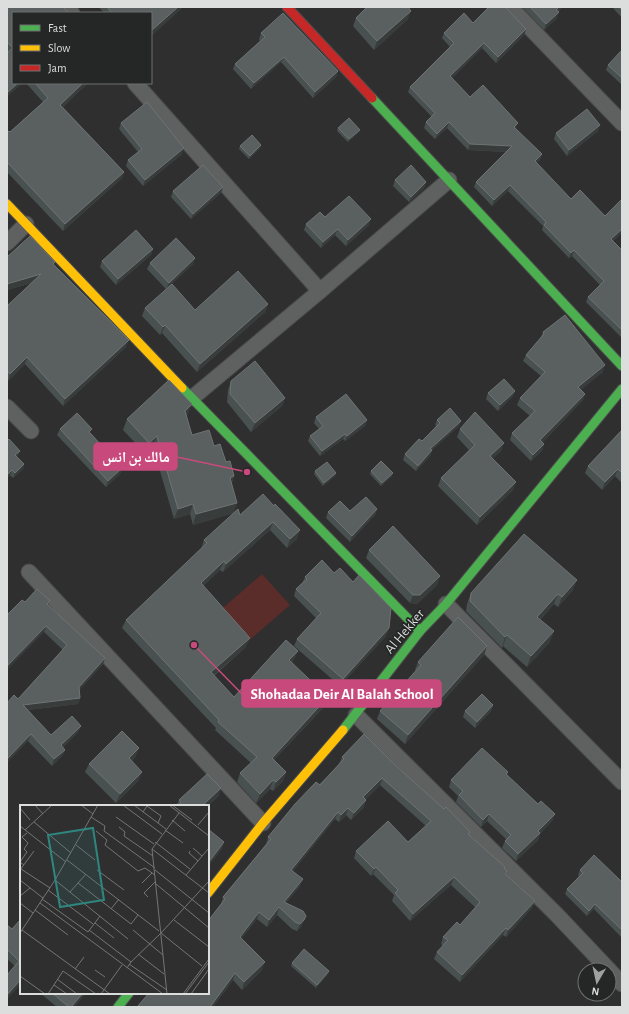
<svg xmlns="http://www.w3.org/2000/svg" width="629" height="1014" viewBox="0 0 629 1014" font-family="'Alegreya Sans','Noto Naskh Arabic',sans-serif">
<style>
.green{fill:#5a2c2a}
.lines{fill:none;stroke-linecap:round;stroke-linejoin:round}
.street-casing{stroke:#4b4b4b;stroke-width:17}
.fast-casing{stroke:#4b4b4b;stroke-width:11}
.slow-casing{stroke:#4b4b4b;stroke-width:11}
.jam-casing{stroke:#4b4b4b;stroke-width:11}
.street{stroke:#5f6160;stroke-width:15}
.fast{stroke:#4caf50;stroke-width:9}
.slow{stroke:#ffc107;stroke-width:9}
.jam{stroke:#c62828;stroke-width:9}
.wall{fill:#495150}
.shaded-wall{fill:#383d3c}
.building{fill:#59605f;stroke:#6d7473}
.labels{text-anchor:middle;stroke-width:3.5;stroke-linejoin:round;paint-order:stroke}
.street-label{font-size:14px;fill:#dcdede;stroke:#242726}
.inset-road{fill:none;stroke:#747575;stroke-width:1}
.view{fill:#2e867f;fill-opacity:0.15;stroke:#2e867f;stroke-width:2}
.inset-edge{fill:none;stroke:#dcdede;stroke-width:2}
.leader{fill:none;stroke:#c84a7c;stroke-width:1.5}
.callout-dot{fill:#c84a7c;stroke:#242726;stroke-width:1.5}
.callout{fill:#c84a7c;stroke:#c84a7c;stroke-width:1.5}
.callout-label{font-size:15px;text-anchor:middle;font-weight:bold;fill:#fff}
</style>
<rect width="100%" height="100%" fill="#2f2f2f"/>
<path class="green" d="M262 574 290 605 245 644 218 612Z"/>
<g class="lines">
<defs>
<g id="street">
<path d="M67 7 72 13"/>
<path d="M510 7 622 123"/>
<path d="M135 83 320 291"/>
<path d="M7 243 26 224"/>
<path d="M192 398 320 291 449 180"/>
<path d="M7 407 31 431"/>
<path d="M29 572 263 823"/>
<path d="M446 604 622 782"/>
<path d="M356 715 557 915 609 970"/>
<path d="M609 970 622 984"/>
</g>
<g id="fast">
<path d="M372 98 622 366"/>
<path d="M182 388 420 631"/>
<path d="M343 730 420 631 446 604 622 389"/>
<path d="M118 1007 129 993"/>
</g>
<g id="slow">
<path d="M7 204 182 388"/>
<path d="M208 893 263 823 343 730"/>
</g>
<path id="jam" d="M287 7 372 98"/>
</defs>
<use href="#street" class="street-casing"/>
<use href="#fast" class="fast-casing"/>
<use href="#slow" class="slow-casing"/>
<use href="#jam" class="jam-casing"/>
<use href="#street" class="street"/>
<use href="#fast" class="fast"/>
<use href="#slow" class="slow"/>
<use href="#jam" class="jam"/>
</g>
<g class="wall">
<path d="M7 7 68 12 13 83 8 52 7 51Z"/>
<path d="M99 7H183L151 36V13H104Z"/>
<path d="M522 7H562L558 12 557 18 544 30Z"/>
<path d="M612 7H622V18Z"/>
<path d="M356 18 408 19 374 50 353 26Z"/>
<path d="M473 23 526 29 524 35 496 63 482 48 452 78 470 97 516 128V129L542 154 540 160 536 163 571 199 605 216 622 199V233L613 241 622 250V338L586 302 588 297 600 285 572 256 569 258 542 230 543 226 508 191 492 206 474 187 476 182 507 152 468 150 447 128 435 139 424 128 426 122 432 117 408 92 410 87 450 47 442 38 444 33Z"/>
<path d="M261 33 338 71 336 77 313 98 281 62 251 89 233 69 235 64 260 41 259 39Z"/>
<path d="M622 50V85L606 70 608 65Z"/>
<path d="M26 83H88L63 107 124 172 122 178 63 231 7 172V133L10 132 43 102Z"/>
<path d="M121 123 182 154 143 186 126 166 128 160 138 152 119 129Z"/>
<path d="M338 128 358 133 348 142 337 131Z"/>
<path d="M598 131 567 156 554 139 556 133Z"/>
<path d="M261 145 260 148 249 159 239 149 240 146Z"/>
<path d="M395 180 426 182 424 188 409 202 393 186Z"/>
<path d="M223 187 221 193 191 219 171 197 173 191Z"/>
<path d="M325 217 369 225 346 246 335 235 321 248 304 230 306 224Z"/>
<path d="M153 249 151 255 116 285 100 267 102 261Z"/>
<path d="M7 257 54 265 126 347 63 406 25 364 8 381 7 380V306L32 283 7 290Z"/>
<path d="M195 258 193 264 166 289 147 269 150 263Z"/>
<path d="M268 304 265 312 197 372 162 333 160 335 142 316 145 308 195 310Z"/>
<path d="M543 332 603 372 581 389 585 394 583 400 542 443 544 444 542 451 531 461 510 440 512 433 530 416 517 405 520 398 541 376 523 361 526 355 541 337Z"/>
<path d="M231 381 285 398 282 406 251 432 227 402 228 390Z"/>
<path d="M515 391 513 396 498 411 486 399 488 393Z"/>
<path d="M188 414 186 416 192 435 214 446 226 462 234 476 232 483 234 513 193 525 190 514 174 519 153 447 146 454 123 430 127 419Z"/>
<path d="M316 417 367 420 365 426 345 441 343 439 320 456 308 441 310 436 319 429 314 423Z"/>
<path d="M437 420 461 421 459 426 432 450 430 456 416 471 403 460 405 454 422 441 436 426 435 425Z"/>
<path d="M622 428V483L615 476 602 490 585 473 588 466 621 431Z"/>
<path d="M60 429 91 433 122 468 120 474 106 487 57 435Z"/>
<path d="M460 429 501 451 492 459 513 490 477 525 438 486 441 478 469 450 457 437Z"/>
<path d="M7 441 20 451 17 457 24 464 23 469 13 478 10 475 7 478Z"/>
<path d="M315 471 336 473 335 476 323 486 314 474Z"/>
<path d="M371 471 392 476 381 486 370 474Z"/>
<path d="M263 494 297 539 287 548 270 530 223 572 220 570 203 586 246 647 214 676 234 697 298 651 294 659 292 662 325 706 274 760 286 772 283 781 273 791 270 789 256 803 237 782 240 773 251 763 215 730 216 728 122 628 126 620 201 549 204 540 240 515Z"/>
<path d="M377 509 375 515 350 542 326 518 328 512 350 511Z"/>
<path d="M369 550 440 576 437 585 417 604 410 603 366 558Z"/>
<path d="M334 573 389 628 386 636 340 686 294 646 297 639 316 618 294 596 296 589 302 583 305 577Z"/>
<path d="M573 590 558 607 554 604 540 620 550 642 527 667 503 646 502 648 466 611 467 604 471 593Z"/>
<path d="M50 601 48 606 103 664 79 690 80 698 78 704 28 710 51 735 81 726 78 732 63 747 65 750 62 756 52 766 28 741 18 699 63 650 44 632 25 602Z"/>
<path d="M484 655 405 744 377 719 380 711 416 671 415 670 418 662Z"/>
<path d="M493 705 491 711 475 728 463 717 465 711Z"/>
<path d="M136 756 132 761 139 780 116 803 85 772 89 764Z"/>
<path d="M342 757 395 765 507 871 506 875 535 901 532 908 506 937 503 935 460 982 434 959 437 952 443 946 441 944 443 937 460 925 476 908 451 885 410 921 392 901 394 895 373 874 371 876 354 858 356 851 408 842 426 826 380 785 366 799V800L364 807 351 820 346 815 339 822 335 819 293 871 300 886 286 903 306 916 301 927 297 931 292 929 277 915 267 927 257 919 241 939 262 970 242 990 233 980 213 1007H137L208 993 221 904 223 897 266 844 268 837 339 764Z"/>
<path d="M508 772 507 775 538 804 555 814 552 821 540 834 538 840 516 861 502 848 505 841 506 839 487 821 481 827 456 802 458 796 449 787 451 780Z"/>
<path d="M219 796 207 806H176L179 800Z"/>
<path d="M580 870 622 882V938L594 909 587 916 565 894 567 889 579 876 578 875Z"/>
<path d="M21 919V983L7 999V975L15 966 7 959V925L12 929Z"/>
<path d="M292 963 329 971 328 974 316 988 291 966Z"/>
<path d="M40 993H86L74 1007H57Z"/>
</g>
<g class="shaded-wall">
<path d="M178 7H183L151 36V31Z"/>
<path d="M559 7H562L554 15 556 10Z"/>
<path d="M411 11 408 19 374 50 377 41Z"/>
<path d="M559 12 557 18 544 30 546 24Z"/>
<path d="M526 29 524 35 496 63 498 57Z"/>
<path d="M484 43 482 48 448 82 450 76Z"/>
<path d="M284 57 281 62 251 89 254 83Z"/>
<path d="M338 71 336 77 313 98 315 92Z"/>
<path d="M18 83H23L7 97V93Z"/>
<path d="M83 83H88L58 112 60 105Z"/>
<path d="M449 122 447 128 435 139 437 134Z"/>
<path d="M518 123 516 128 512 132 514 127Z"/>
<path d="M600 125 598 131 567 156 569 150Z"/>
<path d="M360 130 358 133 348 142 349 139Z"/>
<path d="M470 144 512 146 510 152 468 150Z"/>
<path d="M261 145 260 148 249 159 250 156Z"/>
<path d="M184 148 182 154 143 186 145 180Z"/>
<path d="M542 154 540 160 533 167 535 161Z"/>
<path d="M124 172 122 178 63 231 65 224Z"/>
<path d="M426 182 424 188 409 202 411 197Z"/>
<path d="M510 185 508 191 492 206 494 200Z"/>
<path d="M223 187 221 193 191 219 193 214Z"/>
<path d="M371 219 369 225 346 246 348 240Z"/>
<path d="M338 229 335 235 321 248 323 242Z"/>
<path d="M622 229V233L609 245 611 239Z"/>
<path d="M153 249 151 255 116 285 118 279Z"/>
<path d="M574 250 572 256 569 258 571 253Z"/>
<path d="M195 258 193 264 166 289 169 283Z"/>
<path d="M41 274 39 281 7 290V284Z"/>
<path d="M268 304 265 312 197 372 200 364Z"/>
<path d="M165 325 162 333 160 335 163 327Z"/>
<path d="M129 340 126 347 63 406 65 399Z"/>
<path d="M27 357 25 364 8 381 10 374Z"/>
<path d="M605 365 603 372 576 394 578 387Z"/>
<path d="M515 391 513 396 498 411 500 405Z"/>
<path d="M585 394 583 400 538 447 540 440Z"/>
<path d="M285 398 282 406 251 432 255 423Z"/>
<path d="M192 404 188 414 181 421 185 411Z"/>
<path d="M367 420 365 426 345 441 347 436Z"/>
<path d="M461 421 459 426 428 454 430 449Z"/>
<path d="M345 434 343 439 320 456 322 451Z"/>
<path d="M157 436 153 447 146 454 149 443Z"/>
<path d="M504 443 501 451 487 464 490 456Z"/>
<path d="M544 444 542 451 531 461 533 455Z"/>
<path d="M432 450 430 456 416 471 418 466Z"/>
<path d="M20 451 18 455 14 459 15 455Z"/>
<path d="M24 464 23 469 13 478 15 473Z"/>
<path d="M122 468 120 474 106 487 108 481Z"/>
<path d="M618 469 615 476 602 490 605 482Z"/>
<path d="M12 470 10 475 7 478V475Z"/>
<path d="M336 473 335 476 323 486 324 483Z"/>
<path d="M393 473 392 476 381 486 382 483Z"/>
<path d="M234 476 231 487 230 478Z"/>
<path d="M516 482 513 490 477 525 480 517Z"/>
<path d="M237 503 234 513 193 525 196 514Z"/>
<path d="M193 504 190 514 174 519 178 509Z"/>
<path d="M377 509 375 515 350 542 352 536Z"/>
<path d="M273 522 270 530 223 572 226 564Z"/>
<path d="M300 530 297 539 287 548 290 539Z"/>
<path d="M224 561 220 570 197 591 201 583Z"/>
<path d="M440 576 437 585 417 604 410 603 413 595Z"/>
<path d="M577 580 573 590 558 607 562 597Z"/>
<path d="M558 594 554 604 533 627 537 617Z"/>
<path d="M46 626 44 632 7 670V666Z"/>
<path d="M389 628 386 636 340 686 343 679Z"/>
<path d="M554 631 550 642 527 667 531 656Z"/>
<path d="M507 635 503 646 502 648 505 637Z"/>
<path d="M250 638 246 647 207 681 211 672Z"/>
<path d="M487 646 484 655 405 744 408 735Z"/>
<path d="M298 651 294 659 286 669 289 660Z"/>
<path d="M105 658 103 664 76 693 79 687Z"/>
<path d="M328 697 325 706 268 766 272 758Z"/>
<path d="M80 698 78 704 20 711 23 705Z"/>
<path d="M493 705 491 711 475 728 477 722Z"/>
<path d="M81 726 78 732 58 752 61 745Z"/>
<path d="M31 734 28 741 7 763V759Z"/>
<path d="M139 748 136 756 126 767 129 758Z"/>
<path d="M65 750 62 756 52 766 54 759Z"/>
<path d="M142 772 139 780 116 803 120 794Z"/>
<path d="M286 772 283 781 273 791 276 782Z"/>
<path d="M382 778 380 785 361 804 363 797Z"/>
<path d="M273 780 270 789 256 803 260 794Z"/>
<path d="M221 788 219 796 207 806H202Z"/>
<path d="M366 800 364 807 351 820 354 813Z"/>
<path d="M348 808 346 815 339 822 341 815Z"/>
<path d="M338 812 335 819 288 877 291 870Z"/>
<path d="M489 814 487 821 481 827 483 820Z"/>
<path d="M555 814 552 821 540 834 538 840 516 861 518 854 538 831Z"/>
<path d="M224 842 222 849 208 867V863Z"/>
<path d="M376 867 373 874 371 876 374 869Z"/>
<path d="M454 877 451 885 410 921 413 914Z"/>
<path d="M303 879 300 886 281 909 284 902Z"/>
<path d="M535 901 532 908 506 937 508 930Z"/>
<path d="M595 904 594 909 587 916 589 911Z"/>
<path d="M279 907 277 915 267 927 269 920Z"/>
<path d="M259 912 257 919 237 944 240 937Z"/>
<path d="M306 916 301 927 297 931 300 924Z"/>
<path d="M506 928 503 935 460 982 462 975Z"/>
<path d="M265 962 262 970 242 990 244 982Z"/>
<path d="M329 971 328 974 316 988 317 985Z"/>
<path d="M235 973 233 980 213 1007H210Z"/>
<path d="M21 979V983L7 999V995Z"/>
<path d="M83 993H86L74 1007H71Z"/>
</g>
<g class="building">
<path d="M7 7H63L69 13H13V83H18L7 93V53L13 48 7 42Z"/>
<path d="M107 7H178L151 31V13H112Z"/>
<path d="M367 7H408L411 11 377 41 356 18Z"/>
<path d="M489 7H505L526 29 498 57 484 43 450 76 470 97 483 85 518 123 514 127 542 154 535 161 571 199 580 190 605 216 622 199V229L611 239 622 250V330L588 297 604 281 574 250 571 253 544 225 546 222 510 185 494 200 476 182 512 146 470 144 449 122 437 134 426 122 435 113 410 87 454 43 444 33 464 13 473 23Z"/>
<path d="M530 7H559L556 10 559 12 546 24Z"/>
<path d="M619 7H622V10Z"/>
<path d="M283 13 338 71 315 92 284 57 254 83 235 64 265 37 261 33Z"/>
<path d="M622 50V78L608 65Z"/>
<path d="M35 83H83L60 105 124 172 65 224 7 162V133L9 131 10 132 48 98Z"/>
<path d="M147 102 184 148 145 180 128 160 142 149 121 123Z"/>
<path d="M587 109 600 125 569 150 556 133Z"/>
<path d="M349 118 360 130 349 139 338 128Z"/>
<path d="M252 135 261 145 250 156 240 146Z"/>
<path d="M203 165 223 187 193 214 173 191Z"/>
<path d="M411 165 426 182 411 197 395 180Z"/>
<path d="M349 196 371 219 348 240 338 229 323 242 306 224 320 212 325 217Z"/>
<path d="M136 230 153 249 118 279 102 261Z"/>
<path d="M30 236 55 262 53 264 129 340 65 399 27 357 10 374 7 370V306L41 274 7 284V257Z"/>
<path d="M176 238 195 258 169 283 150 263Z"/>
<path d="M238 271 268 304 200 364 165 325 163 327 145 308 172 284 195 310Z"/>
<path d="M565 315 605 365 578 387 585 394 540 440 544 444 533 455 512 433 535 411 520 398 545 372 526 355 544 334 543 332Z"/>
<path d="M255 361 285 398 255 423 230 394 231 381Z"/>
<path d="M504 379 515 391 500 405 488 393Z"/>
<path d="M169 380 192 404 185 411 192 435 209 430 214 446 220 444 226 462 230 461 234 476 230 478 237 503 196 514 193 504 178 509 157 436 149 443 127 419Z"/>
<path d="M346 394 367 420 347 436 345 434 322 451 310 436 323 426 316 417Z"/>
<path d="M450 408 461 421 430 449 432 450 418 466 405 454 419 439 422 441 440 423 437 420Z"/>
<path d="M475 412 504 443 490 456 516 482 480 517 441 478 475 445 460 429Z"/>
<path d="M77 413 92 429 89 432 122 468 108 481 60 429Z"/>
<path d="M622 430V473L618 469 605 482 588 466Z"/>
<path d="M9 439 20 451 15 455 24 464 15 473 12 470 7 475V441Z"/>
<path d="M381 461 393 473 382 483 371 471Z"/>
<path d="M327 462 336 473 324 483 315 471Z"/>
<path d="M263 494 274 506 275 504 300 530 290 539 273 522 226 564 224 561 201 583 250 638 211 672 234 697 286 640 298 651 289 660 328 697 272 758 286 772 276 782 273 780 260 794 240 773 257 757 218 722 219 720 126 620 207 543 204 540 238 509 240 515Z"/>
<path d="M366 497 377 509 352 536 328 512 340 501 350 511Z"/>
<path d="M393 526 440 576 420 595H413L369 550Z"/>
<path d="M524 534 577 580 562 597 558 594 537 617 554 631 531 656 507 635 505 637 470 601 471 593Z"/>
<path d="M322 560 334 573 340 568 353 582 359 575 391 608 389 628 343 679 297 639 321 613 296 589 307 579 305 577Z"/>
<path d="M37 589 50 601 47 604 105 658 79 687 80 698 23 705 51 735 72 716 81 726 61 745 65 750 54 759 31 734 7 759V703L14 695 18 699 67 645 46 626 7 666V615L22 600 25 602Z"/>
<path d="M458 617 487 646 408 735 380 711 421 665 418 662Z"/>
<path d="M482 694 493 705 477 722 465 711Z"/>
<path d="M122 731 139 748 129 758 142 772 120 794 89 764Z"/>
<path d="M364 734 395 765 444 809 446 807 470 832 468 834 505 867 504 868 507 871 505 874 535 901 508 930 506 928 462 975 437 952 448 940 443 937 457 922 460 925 480 902 454 877 413 914 395 893 398 890 376 867 374 869 356 851 388 821 408 842 431 821 382 778 363 797 366 800 354 813 348 808 341 815 338 812 291 870 303 879 284 902 303 911 306 916 304 920 300 924 295 922 279 907 269 920 259 912 240 937 265 962 244 982 235 973 210 1007H137L149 993H208V921L225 899 223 897 271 839 268 837 295 804 316 782 320 785 344 759 342 757Z"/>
<path d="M482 748 508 772 506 774 538 804 541 801 555 814 538 831 540 833 518 854 505 841 511 835 489 814 483 820 459 795 463 791 451 780Z"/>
<path d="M207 774 221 788 202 806H178L181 802 179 800Z"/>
<path d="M208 829 224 842 208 863Z"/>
<path d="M594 855 622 882V930L595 904 589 911 567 889 583 873 580 870Z"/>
<path d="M21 919V979L7 995V975L19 961 7 949V925L12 929Z"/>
<path d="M304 949 329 971 317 985 292 963Z"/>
<path d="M52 993H83L71 1007H69Z"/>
</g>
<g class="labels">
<g class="street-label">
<text transform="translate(404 631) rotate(-50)" y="5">Al Hekker</text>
</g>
</g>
<g transform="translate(20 805)">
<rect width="189" height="189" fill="#2f2f2f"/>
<path class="inset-road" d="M15 0 23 9M61 0 73 9M103 0 142 29M114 0 146 24M149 0 189 31M152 0 172 15M0 3 10 15M123 7 127 1 141 11 138 18M71 12 85 21 84 26 135 63M96 12 134 39M152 15 165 26M14 17 51 48M178 20 189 7M0 21 46 57M99 22 105 27 104 31 133 51M5 25 32 0M145 25 163 38M76 26 87 35 85 40 118 66 125 63 135 70M135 37 170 64M56 40 75 55M173 43 182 51M132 44 189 88M170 46 169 48 178 56M47 55 139 126M4 60 0 57 7 47 4 44 8 38 2 32 7 28M1 64 30 83M0 65 14 46M77 65 104 85M135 65 189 108M166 70 189 43M0 75 23 93M35 75 108 134M58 78 111 119 118 110M122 78 132 68M136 79 189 123M28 85 73 119M50 87 66 69M0 91 10 83M128 92 124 88 136 76M22 94 68 127 80 111M0 98 13 108M20 98 143 189M91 104 99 94M15 105 48 130M154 115 189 142M75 118 94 133M2 125 90 189M69 125 111 157 107 163M113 125 143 150M0 128 35 75 78 0M141 128 189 76M141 128 182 161M118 149 144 169M111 157 140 129M109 159 147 185M55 164 64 152M75 165 85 172M0 171 25 189M37 174 57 189M34 180 47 189M28 189 43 166 76 189M81 189 102 160M147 189 132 44 159 8M163 189 189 154M165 189 189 157M171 189 189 164"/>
<path class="view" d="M73 23 84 95 40 102 28 30Z"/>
<rect width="189" height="189" class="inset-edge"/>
</g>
<path class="leader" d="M247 472L177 457M194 645L242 694"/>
<g class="callout-dot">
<circle cx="247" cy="472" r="4"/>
<circle cx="194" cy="645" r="4"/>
</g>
<g class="callout">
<rect x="94" y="443" width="83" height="27" rx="4"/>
<rect x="242" y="680" width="199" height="27" rx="4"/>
</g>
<g class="callout-label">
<text x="136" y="462">مالك بن انس</text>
<text x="342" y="699">Shohadaa Deir Al Balah School</text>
</g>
<rect width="629" height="1014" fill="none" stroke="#dcdede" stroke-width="16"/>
<rect x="12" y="12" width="140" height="72" fill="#242726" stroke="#6e7070"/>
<rect x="20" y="25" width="20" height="6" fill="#4caf50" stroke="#6e7070"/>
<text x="48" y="32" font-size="12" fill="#dcdede">Fast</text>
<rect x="20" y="45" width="20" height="6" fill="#ffc107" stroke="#6e7070"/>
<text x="48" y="52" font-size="12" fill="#dcdede">Slow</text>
<rect x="20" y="65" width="20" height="6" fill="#c62828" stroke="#6e7070"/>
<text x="48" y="72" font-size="12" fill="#dcdede">Jam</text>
<g transform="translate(597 982) rotate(189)"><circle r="19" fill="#242726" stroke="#6e7070"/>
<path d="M0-3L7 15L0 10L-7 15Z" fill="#9fa1a1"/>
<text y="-6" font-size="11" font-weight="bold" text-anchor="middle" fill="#dcdede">N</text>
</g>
</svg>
